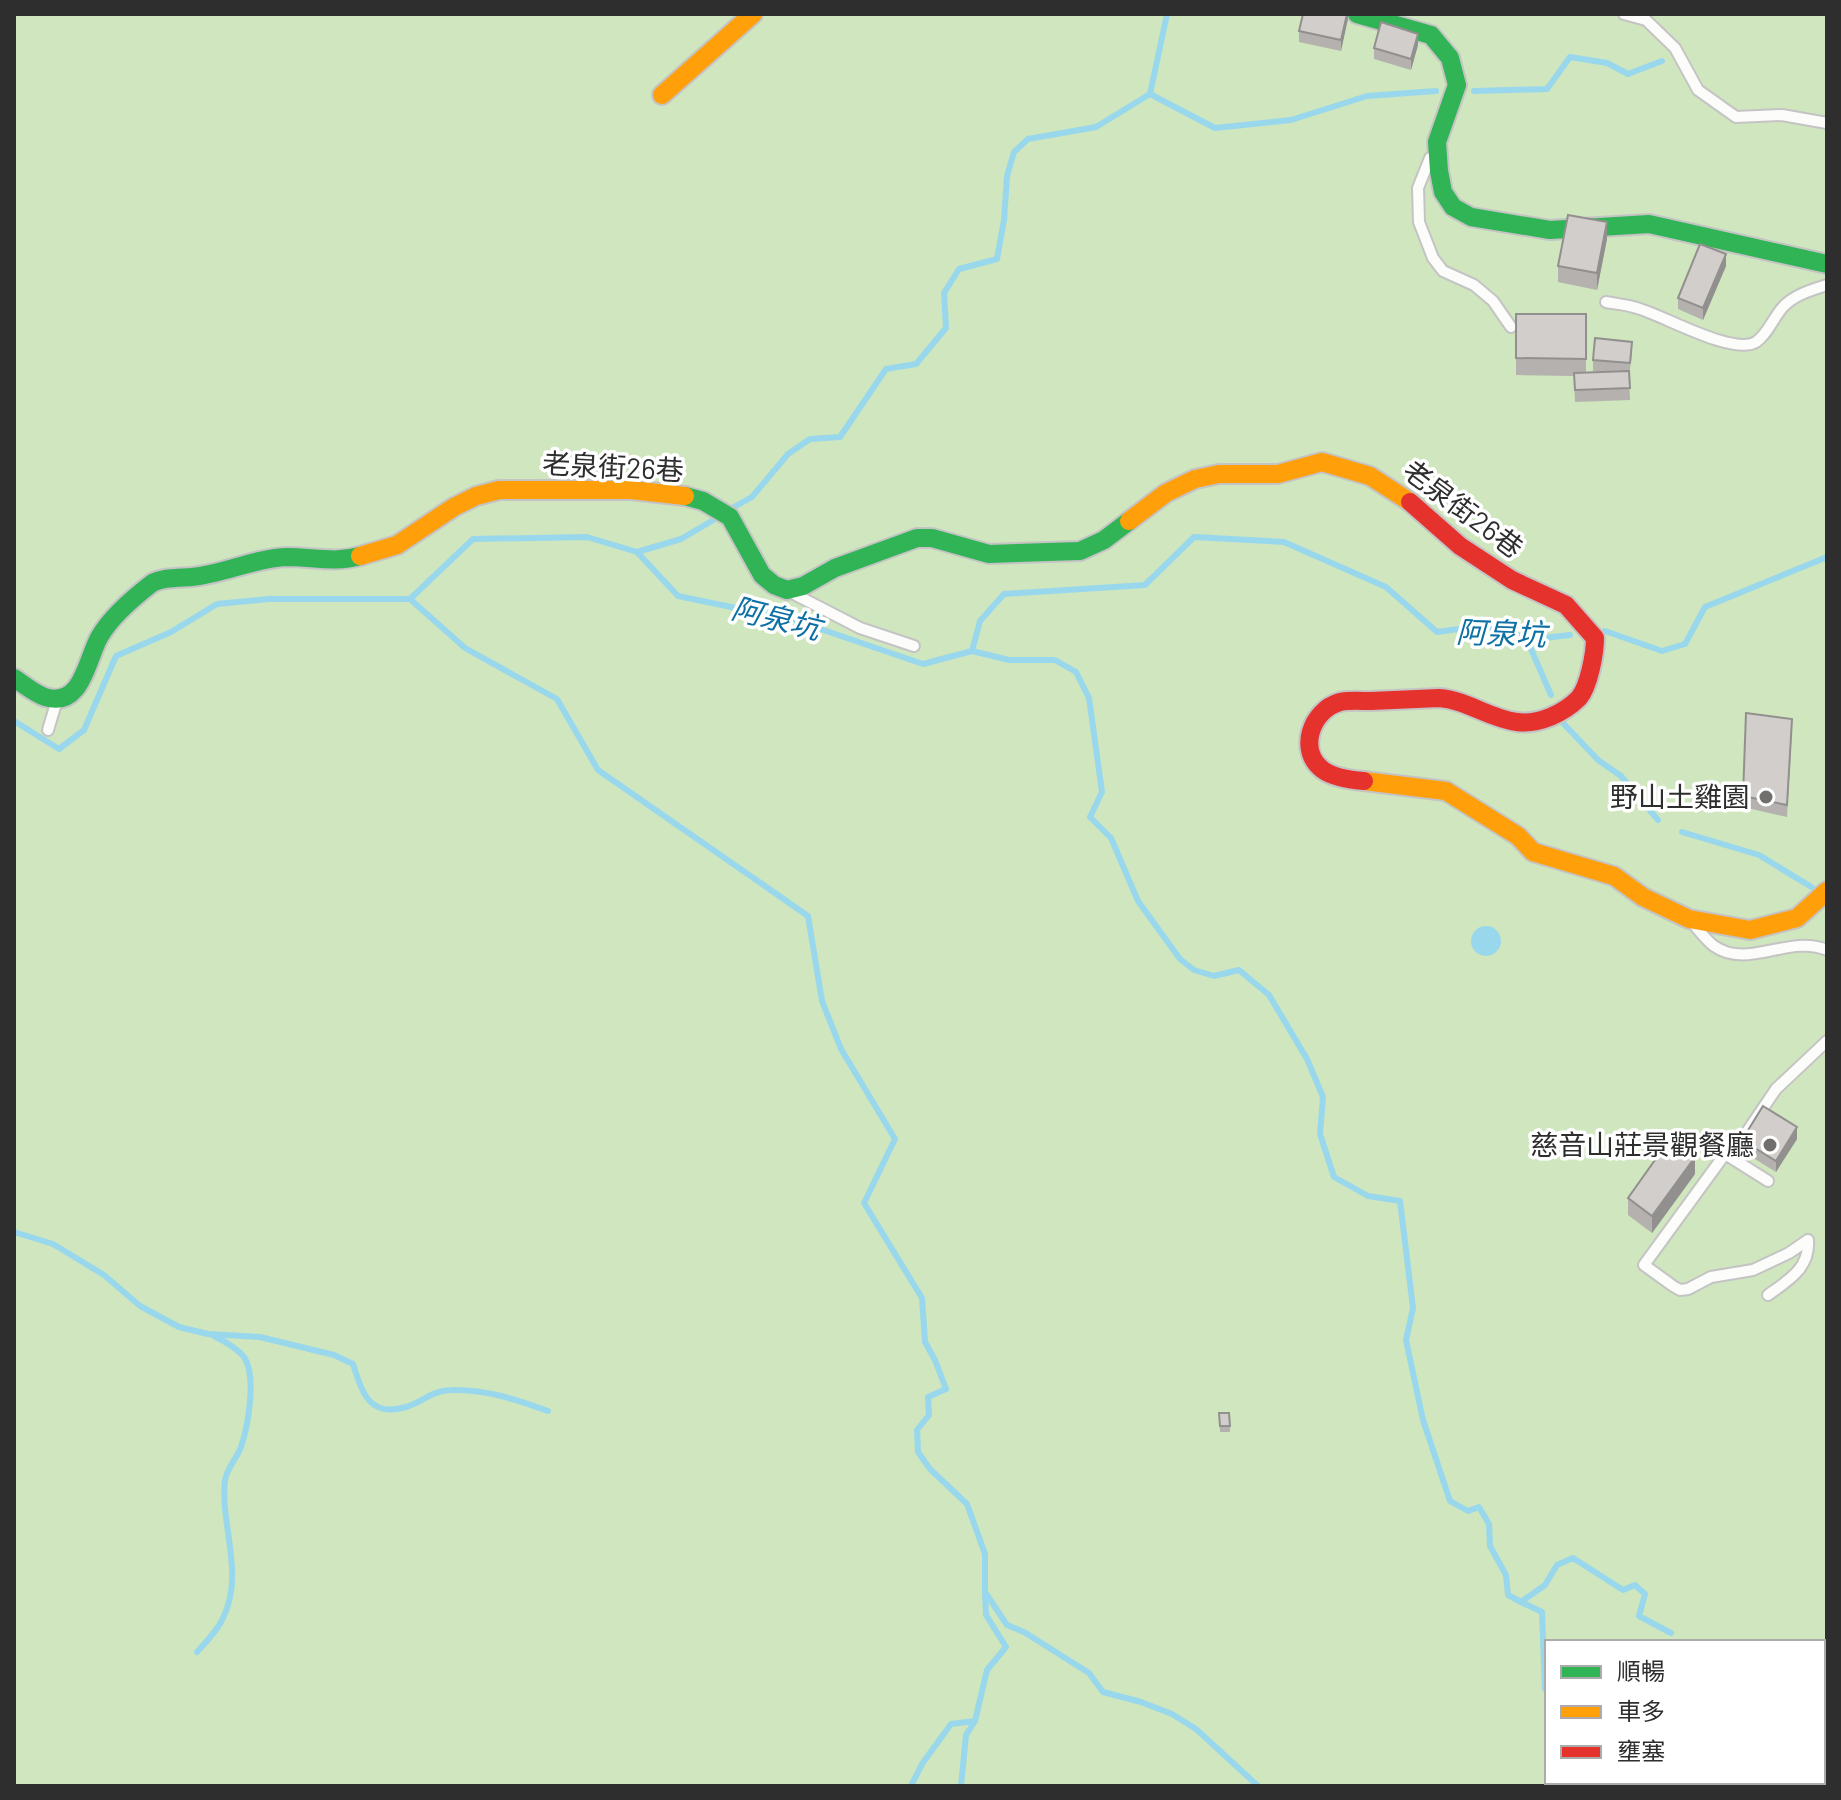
<svg xmlns="http://www.w3.org/2000/svg" width="1841" height="1800" viewBox="0 0 1841 1800" font-family="Barlow,'Noto Sans TC',sans-serif">
<style>
.green{fill:#cfe6be;fill-rule:evenodd}
.water{fill:#99d8ec}
.lines{fill:none;stroke-linecap:round;stroke-linejoin:round}
.stream{stroke:#99d8ec;stroke-width:6}
.lane-casing{stroke:#c5c4c5;stroke-width:14}
.fast-casing{stroke:#c5c4c5;stroke-width:22}
.slow-casing{stroke:#c5c4c5;stroke-width:22}
.jam-casing{stroke:#c5c4c5;stroke-width:22}
.lane{stroke:#fcfcfb;stroke-width:10}
.fast{stroke:#30b455;stroke-width:18}
.slow{stroke:#ff9f0a;stroke-width:18}
.jam{stroke:#e5322d;stroke-width:18}
.wall{fill:#b4b1af}
.shaded-wall{fill:#92908e}
.building{fill:#d1cecb;stroke:#92908e;stroke-width:2}
.poi-dot{fill:#706f6e;stroke:#fff;stroke-width:3}
.labels{text-anchor:middle;stroke-width:7;stroke-linejoin:round;paint-order:stroke}
.street-label{font-size:28px;fill:#2e2e2e;stroke:#fff}
.poi-label{font-size:28px;fill:#2e2e2e;stroke:#fff;text-anchor:end}
.water-label{font-size:30px;font-style:italic;fill:#0d71a3;stroke:#fff}
</style>
<rect width="100%" height="100%" fill="#ece8e4"/>
<path class="green" d="M14 14H1827V1786H14ZM1547 1642H1823V1782H1547Z"/>
<circle class="water" cx="1486" cy="941" r="15"/>
<g class="lines">
<g class="stream">
<path d="M1474 91 1547 89 1570 57 1607 63 1628 74 1662 61"/>
<path d="M1150 94 1215 128 1291 120 1367 96 1436 91"/>
<path d="M734 507 752 497 788 454 810 439 840 437 886 369 916 364 946 328 944 293 959 269 997 259 1004 220 1007 176 1014 152 1028 139 1096 127 1150 94 1167 14"/>
<path d="M637 552 681 539 715 519"/>
<path d="M410 599 465 648 557 699 598 770 808 916 822 1001 841 1049 895 1139 864 1203 922 1298 925 1342 935 1360 946 1389 928 1397 929 1415 917 1430 918 1452 930 1469 967 1504 985 1554V1592L1007 1625 1024 1632 1089 1673 1103 1692 1141 1702 1172 1714 1196 1729 1258 1786"/>
<path d="M1605 631 1662 651 1685 644 1705 607 1827 557"/>
<path d="M1527 640 1551 695"/>
<path d="M972 651 1009 660H1055L1076 672 1089 698 1102 792 1090 817 1111 838 1138 901 1180 959 1194 970 1214 976 1239 970 1269 995 1307 1059 1323 1097 1320 1134 1334 1177 1368 1196 1400 1201 1413 1308 1406 1340 1423 1420 1450 1501 1468 1511 1479 1507 1489 1524 1490 1546 1506 1575 1508 1595 1521 1602 1545 1585 1557 1565 1573 1558 1623 1590 1635 1585 1645 1594 1639 1616 1671 1633"/>
<path d="M14 721 59 749 84 730 116 656 171 632 217 604 269 599H410L473 539 587 537 637 552 678 596 794 620 923 664 972 651 980 621 1004 594 1145 585 1194 537 1284 542 1386 587 1437 632 1473 627 1503 628 1527 640 1570 635"/>
<path d="M1563 723 1598 760 1621 776 1658 820"/>
<path d="M1682 832 1759 855 1813 888"/>
<path d="M14 1232 53 1244 104 1275 140 1306 179 1327 208 1334 260 1337 334 1355 353 1364C362 1392 369 1418 406 1407 423 1402 432 1390 452 1390 485 1389 518 1400 548 1411"/>
<path d="M1521 1602 1542 1612 1545 1689"/>
<path d="M197 1652C206 1642 218 1630 223 1618 245 1573 220 1526 225 1480 227 1468 237 1458 241 1447 248 1426 257 1376 244 1357 237 1348 224 1341 214 1336"/>
<path d="M911 1786 922 1764 951 1724 975 1721"/>
<path d="M961 1786 966 1735 975 1721 987 1670 1006 1647 986 1615 985 1595"/>
</g>
<defs>
<g id="lane">
<path d="M1624 14 1646 20 1675 48 1698 90 1736 117 1782 115 1827 123"/>
<path d="M1430 158 1418 188 1419 222 1433 258 1443 271 1474 285 1493 301 1511 327"/>
<path d="M1606 302C1617 304 1628 305 1637 308 1663 315 1733 356 1756 342 1768 334 1773 318 1783 307 1794 295 1811 290 1827 285"/>
<path d="M796 595 860 628 914 646"/>
<path d="M48 730 57 700"/>
<path d="M1696 927C1701 933 1707 941 1714 946 1748 970 1789 934 1827 950"/>
<path d="M1730 1157 1768 1181"/>
<path d="M1768 1295C1789 1280 1810 1268 1808 1240L1789 1253 1753 1270 1711 1277 1688 1289 1680 1290 1673 1286 1644 1265 1725 1154 1730 1157 1776 1089 1827 1041"/>
</g>
<g id="fast">
<path d="M1357 14 1431 35 1450 58 1457 85 1437 142 1439 171 1443 192 1453 207 1471 217 1550 230 1649 224 1827 264"/>
<path d="M685 496 703 501 730 517 762 575 774 585 787 590 803 586 835 568 917 538H932L989 554 1080 551 1104 540 1129 521"/>
<path d="M14 678C23 684 35 694 45 697 83 709 87 657 100 636 111 617 133 598 151 584 160 577 180 578 192 577 224 574 255 558 287 557 313 557 335 563 360 556"/>
</g>
<g id="slow">
<path d="M662 95 753 14"/>
<path d="M1129 521 1166 493 1195 479 1219 474H1278L1322 462 1370 476 1410 502"/>
<path d="M360 556 397 545 454 507 476 496 499 490H631L685 496"/>
<path d="M1364 781 1446 791 1518 836 1533 852 1614 876 1643 897 1689 919 1750 930 1797 918 1827 891"/>
</g>
<path id="jam" d="M1364 781C1351 780 1334 778 1323 770 1297 751 1311 710 1340 702 1349 700 1361 701 1371 701 1394 700 1416 699 1439 698 1467 700 1490 719 1517 722 1539 725 1564 713 1579 698 1589 686 1595 653 1595 638L1566 605 1512 580 1460 546 1410 502"/>
</defs>
<use href="#lane" class="lane-casing"/>
<use href="#fast" class="fast-casing"/>
<use href="#slow" class="slow-casing"/>
<use href="#jam" class="jam-casing"/>
<use href="#lane" class="lane"/>
<use href="#fast" class="fast"/>
<use href="#slow" class="slow"/>
<use href="#jam" class="jam"/>
</g>
<g class="wall">
<path d="M1348 14 1341 51 1299 42V31Z"/>
<path d="M1418 45 1411 70 1374 59V48Z"/>
<path d="M1607 239 1597 290 1558 282V266Z"/>
<path d="M1726 266 1703 320 1678 309V298Z"/>
<path d="M1516 314H1586V373L1604 372 1593 371V360L1632 354 1629 375 1630 400 1575 402 1574 376 1516 375Z"/>
<path d="M1746 713 1792 730 1787 817 1743 807Z"/>
<path d="M1797 1139 1776 1172 1742 1151V1140Z"/>
<path d="M1695 1174 1652 1233 1628 1215V1198Z"/>
<path d="M1219 1413 1230 1426V1432H1220Z"/>
</g>
<g class="shaded-wall">
<path d="M1347 14H1348V19L1341 51V40Z"/>
<path d="M1418 34V45L1411 70V59Z"/>
<path d="M1607 222V239L1597 290V273Z"/>
<path d="M1726 254V266L1703 320V308Z"/>
<path d="M1797 1127V1139L1776 1172V1161Z"/>
<path d="M1695 1157V1174L1652 1233V1216Z"/>
</g>
<g class="building">
<path d="M1303 14H1347L1341 40 1299 31Z"/>
<path d="M1381 22 1418 34 1411 59 1374 48Z"/>
<path d="M1568 215 1607 222 1597 273 1558 266Z"/>
<path d="M1700 244 1726 254 1703 308 1678 298Z"/>
<path d="M1516 314H1586V359L1516 358Z"/>
<path d="M1595 338 1632 342 1630 363 1593 360Z"/>
<path d="M1629 371 1630 388 1575 390 1574 373Z"/>
<path d="M1746 713 1792 719 1787 805 1743 796Z"/>
<path d="M1763 1106 1797 1127 1776 1161 1742 1140Z"/>
<path d="M1670 1139 1695 1157 1652 1216 1628 1198Z"/>
<path d="M1219 1413H1229L1230 1426H1220Z"/>
</g>
<g class="poi-dot">
<circle cx="1766" cy="797" r="8"/>
<circle cx="1770" cy="1145" r="8"/>
</g>
<g class="labels">
<g class="street-label">
<text transform="translate(613 467) rotate(3)" y="10">老泉街26巷</text>
<text transform="translate(1463 509) rotate(37)" y="10">老泉街26巷</text>
</g>
<g class="poi-label">
<text x="1750" y="807">野山土雞園</text>
<text x="1754" y="1155">慈音山莊景觀餐廳</text>
</g>
<g class="water-label">
<text transform="translate(776 619) rotate(14)" y="10">阿泉坑</text>
<text transform="translate(1501 634) rotate(2)" y="10">阿泉坑</text>
</g>
</g>
<rect width="1841" height="1800" fill="none" stroke="#2e2e2e" stroke-width="32"/>
<rect x="1545" y="1640" width="280" height="144" fill="#ffffff" stroke="#ababab" stroke-width="2"/>
<rect x="1561" y="1666" width="40" height="12" fill="#30b455" stroke="#ababab" stroke-width="2"/>
<text x="1617" y="1680" font-size="24" fill="#2e2e2e">順暢</text>
<rect x="1561" y="1706" width="40" height="12" fill="#ff9f0a" stroke="#ababab" stroke-width="2"/>
<text x="1617" y="1720" font-size="24" fill="#2e2e2e">車多</text>
<rect x="1561" y="1746" width="40" height="12" fill="#e5322d" stroke="#ababab" stroke-width="2"/>
<text x="1617" y="1760" font-size="24" fill="#2e2e2e">壅塞</text>
</svg>
